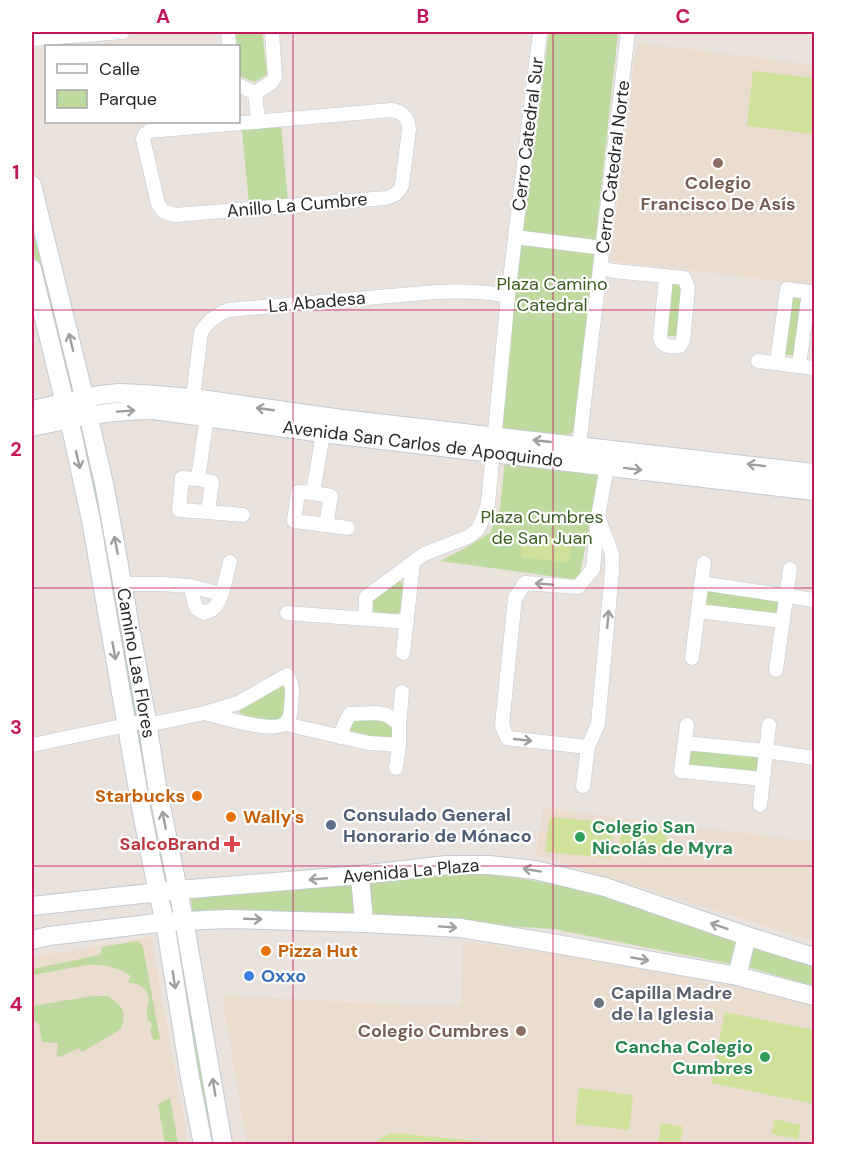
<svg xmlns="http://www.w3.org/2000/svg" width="846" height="1176" viewBox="0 0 846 1176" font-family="'DM Sans',sans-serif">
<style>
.education{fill:#eadcce}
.green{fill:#beda9f}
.pitch{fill:#d0e19c}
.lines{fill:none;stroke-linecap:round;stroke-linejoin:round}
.street-casing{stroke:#c4cad1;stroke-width:15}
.secondary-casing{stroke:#c4cad1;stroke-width:20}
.street{stroke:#fff;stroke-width:14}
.secondary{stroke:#fff;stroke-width:18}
.oneway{stroke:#9f9f9f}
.grid{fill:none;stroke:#c2185b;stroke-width:1.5;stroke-opacity:0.55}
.education-dot{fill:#8d6e63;stroke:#fff;stroke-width:2}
.food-dot{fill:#e8710a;stroke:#fff;stroke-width:2}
.service-dot{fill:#5c6f8a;stroke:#fff;stroke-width:2}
.leisure-dot{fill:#2e9e5b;stroke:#fff;stroke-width:2}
.health-dot{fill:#e0444e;stroke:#fff;stroke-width:2}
.shop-dot{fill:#3f7fe0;stroke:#fff;stroke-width:2}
.worship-dot{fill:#6b7280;stroke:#fff;stroke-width:2}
.labels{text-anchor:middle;stroke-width:4.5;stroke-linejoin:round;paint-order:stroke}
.street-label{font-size:18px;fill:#292929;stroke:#fff}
.education-label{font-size:18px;font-weight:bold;fill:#785e54;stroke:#fff}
.park-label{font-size:18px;fill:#3a5e22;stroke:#fff}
.food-label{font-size:18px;font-weight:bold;fill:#c56008;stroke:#fff;text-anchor:start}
.service-label{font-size:18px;font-weight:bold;fill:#4e5e75;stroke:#fff;text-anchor:start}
.leisure-label{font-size:18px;font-weight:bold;fill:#27864d;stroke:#fff;text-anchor:start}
.health-label{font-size:18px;font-weight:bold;fill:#be3a42;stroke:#fff;text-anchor:end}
.shop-label{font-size:18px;font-weight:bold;fill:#366cbe;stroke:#fff;text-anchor:start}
.worship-label{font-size:18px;font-weight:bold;fill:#5b616d;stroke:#fff;text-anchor:start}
.neatline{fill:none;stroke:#c2185b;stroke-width:2}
.grid-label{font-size:20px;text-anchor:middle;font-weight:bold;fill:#c2185b}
</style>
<rect width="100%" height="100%" fill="#eae2dd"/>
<g class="education">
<path d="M637 43 814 65V285L610 261Z"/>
<path d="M543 808 814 842V941L536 855Z"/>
<path d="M151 937 188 1144H32V957Z"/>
<path d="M463 941 581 958 746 989 814 1006V1144H247L222 995 346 1002 461 1006Z"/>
</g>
<g class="green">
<path d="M236 32H262L267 74 255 82 240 76 238 46H237Z"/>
<path d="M549 32H618L575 430 564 438 501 429 516 282Z"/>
<path d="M281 126 288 202 249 205 242 130Z"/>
<path d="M32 212 110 545 215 1144H208L68 389 32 246Z"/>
<path d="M679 282 681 289 678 336H668L666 334 670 292 673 283Z"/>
<path d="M790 295 805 297 798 356 783 354Z"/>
<path d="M505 460 599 471 579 580 440 561 467 547 490 533 500 508Z"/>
<path d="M397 579 407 587 405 608 394 616 369 614 370 599Z"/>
<path d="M706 588 780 598 777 616 704 606Z"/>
<path d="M286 683V722L250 718 238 712Z"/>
<path d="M363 718 385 720 394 726 393 735 388 739 345 734 352 719Z"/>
<path d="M688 746 762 754 760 776 685 767Z"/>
<path d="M496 874 607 894 814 967V986L751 968 553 929 317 912 193 915 190 892 397 875Z"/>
<path d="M138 941 143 947 160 1039 155 1040 152 1038 150 1029 152 1027 151 1022 148 1021C148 1018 146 1014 147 1011 147 1008 148 1004 149 1001 149 989 140 983 129 983L128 982 131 976C117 967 104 964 87 965L32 975V969L100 955 102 947Z"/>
<path d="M93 996H108C123 1007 127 1010 121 1029L118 1030 116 1028 118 1031 82 1052 79 1048 60 1057H57L58 1043 42 1042 39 1024 32 1018V1006Z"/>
<path d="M170 1098 178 1144H165L158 1104Z"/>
</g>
<g class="pitch">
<path d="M753 71 814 78V134L747 126Z"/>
<path d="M524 534 572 540 569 563 521 557Z"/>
<path d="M550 817 614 823 610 858 545 852Z"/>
<path d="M622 822 669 827 665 852 619 848Z"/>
<path d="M725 1012 814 1030V1104L711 1083Z"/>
<path d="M579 1088 633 1095 629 1130 575 1124Z"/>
<path d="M774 1119 801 1125 798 1139 772 1134Z"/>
<path d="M661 1123 683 1127 680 1144H658Z"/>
<path d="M394 1133 505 1144H419L393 1142 386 1144H373L384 1136Z"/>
</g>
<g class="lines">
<defs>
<g id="street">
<path d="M228 32 229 46"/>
<path d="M32 39 123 32"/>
<path d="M238 85 255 93"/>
<path d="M255 93 272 82 275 77 272 32"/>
<path d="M255 93 258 122"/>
<path d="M392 110C403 112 408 118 409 129L402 185C399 193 394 196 386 198L175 215 163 211 158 204 143 139 145 134 149 131Z"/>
<path d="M515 237 603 248"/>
<path d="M601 268 614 271 684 278 688 288 683 341 680 346C671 347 663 348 660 338L666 277"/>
<path d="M758 361 814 368"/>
<path d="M777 363 787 289 809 292 799 366"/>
<path d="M193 398 201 332C208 321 216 315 228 310L436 292C460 291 484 291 508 296"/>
<path d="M579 445 628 32"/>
<path d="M198 479 212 482 208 512 179 510 182 478 198 479 207 416"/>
<path d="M313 493 331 496 326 525 294 521 298 492 313 493 323 433"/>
<path d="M208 512 243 515"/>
<path d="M598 517 612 554V571L598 724 588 747 507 738 502 725 515 598 525 583 578 587 593 569 598 517 607 466"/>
<path d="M326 525 348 528"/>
<path d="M701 583 814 600"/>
<path d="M123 584H162L190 586 221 594"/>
<path d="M190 586 196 608 204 613C207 612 210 611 213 609 222 602 227 573 230 562"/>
<path d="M698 611 782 621"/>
<path d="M287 613 407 622"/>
<path d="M365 618 366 597 424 554 470 536 478 529 484 516 488 503 508 296 540 32"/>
<path d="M403 653 413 563"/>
<path d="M692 658 704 563"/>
<path d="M776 670 790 569"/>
<path d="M285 724 369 743 399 745"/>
<path d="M399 724 402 692"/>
<path d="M687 725 681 771 763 779 769 725"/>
<path d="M340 737 345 723 350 714 376 713 387 715 399 724V745L396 768"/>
<path d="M685 743 766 751 814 758"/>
<path d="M32 745 127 725 147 721 157 723 205 713 238 703 287 675C294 688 292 693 291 707 291 714 290 720 284 724 271 733 221 717 205 713"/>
<path d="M583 786 588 747"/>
<path d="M760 805 763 779"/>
</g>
<g id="secondary">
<path d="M32 185 82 388 105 488 147 721 157 786 184 920 223 1144"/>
<path d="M32 269 71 428 91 520 142 813 158 893 165 922 190 1078 203 1144"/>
<path d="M32 410 99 395 120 393 142 394 193 398 342 419 814 473"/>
<path d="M32 427C72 418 111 410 153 410L323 433 814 491"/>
<path d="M360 875 364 923"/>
<path d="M32 906 178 890 360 875 447 865H489L535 870 605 887 747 936 814 957"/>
<path d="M32 940 49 936 165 922 227 919 364 923 460 928 545 942 737 976 814 996"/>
<path d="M737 976 747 936"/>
</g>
</defs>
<use href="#street" class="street-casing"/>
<use href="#secondary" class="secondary-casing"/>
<use href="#street" class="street"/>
<use href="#secondary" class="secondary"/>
</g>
<defs><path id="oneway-shaft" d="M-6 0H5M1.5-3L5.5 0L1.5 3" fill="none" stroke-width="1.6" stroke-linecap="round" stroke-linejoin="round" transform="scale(1.5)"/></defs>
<g class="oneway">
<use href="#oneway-shaft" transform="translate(71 342) rotate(-104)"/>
<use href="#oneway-shaft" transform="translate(265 409) rotate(-172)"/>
<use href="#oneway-shaft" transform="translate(126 411) rotate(-4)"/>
<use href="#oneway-shaft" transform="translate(542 441) rotate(-174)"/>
<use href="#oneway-shaft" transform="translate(78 460) rotate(77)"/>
<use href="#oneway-shaft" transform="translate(756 465) rotate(-173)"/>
<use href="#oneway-shaft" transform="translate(633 469) rotate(7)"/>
<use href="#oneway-shaft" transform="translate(116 545) rotate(-101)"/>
<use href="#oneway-shaft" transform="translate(544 584) rotate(-175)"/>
<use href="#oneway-shaft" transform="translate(608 619) rotate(-85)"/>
<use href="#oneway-shaft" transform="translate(114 651) rotate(80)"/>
<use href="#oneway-shaft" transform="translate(523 740) rotate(6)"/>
<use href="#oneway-shaft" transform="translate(164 820) rotate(-101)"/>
<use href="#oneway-shaft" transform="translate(532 870) rotate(-170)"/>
<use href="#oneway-shaft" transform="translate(318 879) rotate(175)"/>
<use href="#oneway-shaft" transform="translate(253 919) rotate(2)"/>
<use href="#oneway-shaft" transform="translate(719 926) rotate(-161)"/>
<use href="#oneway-shaft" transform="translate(448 927) rotate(4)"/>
<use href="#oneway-shaft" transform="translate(640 959) rotate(10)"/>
<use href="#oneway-shaft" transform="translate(174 980) rotate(81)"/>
<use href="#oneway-shaft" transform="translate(214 1087) rotate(-99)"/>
</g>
<path class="grid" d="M293 32V1144M553 32V1144M32 310H814M32 588H814M32 866H814"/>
<g class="education-dot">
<circle cx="718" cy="163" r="6"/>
<circle cx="521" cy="1031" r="6"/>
</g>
<g class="food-dot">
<circle cx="197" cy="796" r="6"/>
<circle cx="231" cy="817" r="6"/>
<circle cx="266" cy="951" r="6"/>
</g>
<circle class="service-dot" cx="331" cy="825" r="6"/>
<g class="leisure-dot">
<circle cx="580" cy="837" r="6"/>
<circle cx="765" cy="1057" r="6"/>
</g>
<path class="health-dot" d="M229 835h6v6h6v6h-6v6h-6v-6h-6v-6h6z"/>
<circle class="shop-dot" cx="249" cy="976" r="6"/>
<circle class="worship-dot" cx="599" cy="1003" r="6"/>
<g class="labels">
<g class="street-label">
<text transform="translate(528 134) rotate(-83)" y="6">Cerro Catedral Sur</text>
<text transform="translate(613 167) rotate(-83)" y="6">Cerro Catedral Norte</text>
<text transform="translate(297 205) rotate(-5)" y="6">Anillo La Cumbre</text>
<text transform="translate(317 302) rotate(-5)" y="6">La Abadesa</text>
<text transform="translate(423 444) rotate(7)" y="6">Avenida San Carlos de Apoquindo</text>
<text transform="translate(136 663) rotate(80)" y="6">Camino Las Flores</text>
<text transform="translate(411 871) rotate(-5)" y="6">Avenida La Plaza</text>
</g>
<g class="education-label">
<text x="718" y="189">Colegio<tspan x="718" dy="21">Francisco De Asís</tspan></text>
<text x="509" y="1037" text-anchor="end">Colegio Cumbres</text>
</g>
<g class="park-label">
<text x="552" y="290">Plaza Camino<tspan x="552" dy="21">Catedral</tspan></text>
<text x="542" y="523">Plaza Cumbres<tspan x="542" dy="21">de San Juan</tspan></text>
</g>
<g class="food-label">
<text x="185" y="802" text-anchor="end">Starbucks</text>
<text x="243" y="823">Wally's</text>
<text x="278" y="957">Pizza Hut</text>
</g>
<g class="service-label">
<text x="343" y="821">Consulado General<tspan x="343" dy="21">Honorario de Mónaco</tspan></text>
</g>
<g class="leisure-label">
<text x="592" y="833">Colegio San<tspan x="592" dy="21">Nicolás de Myra</tspan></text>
<text x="753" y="1053" text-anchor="end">Cancha Colegio<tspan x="753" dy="21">Cumbres</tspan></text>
</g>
<g class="health-label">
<text x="220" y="850">SalcoBrand</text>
</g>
<g class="shop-label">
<text x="261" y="982">Oxxo</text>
</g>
<g class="worship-label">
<text x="611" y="999">Capilla Madre<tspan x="611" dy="21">de la Iglesia</tspan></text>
</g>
</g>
<rect width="846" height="1176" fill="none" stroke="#ffffff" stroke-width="66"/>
<rect x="45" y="45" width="195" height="78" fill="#ffffff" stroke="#a9a9a9" stroke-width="1.5"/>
<rect x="57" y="64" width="30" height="9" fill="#ffffff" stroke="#a9a9a9" stroke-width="1.5"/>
<text x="99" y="75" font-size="18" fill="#292929">Calle</text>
<rect x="57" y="90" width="30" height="18" fill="#beda9f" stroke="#a9a9a9" stroke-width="1.5"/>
<text x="99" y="105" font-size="18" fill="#292929">Parque</text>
<rect x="33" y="33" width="780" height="1110" class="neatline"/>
<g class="grid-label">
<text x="163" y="23">A</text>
<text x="423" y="23">B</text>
<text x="683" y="23">C</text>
<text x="16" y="179">1</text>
<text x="16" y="456">2</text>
<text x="16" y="734">3</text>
<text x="16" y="1011">4</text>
</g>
</svg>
